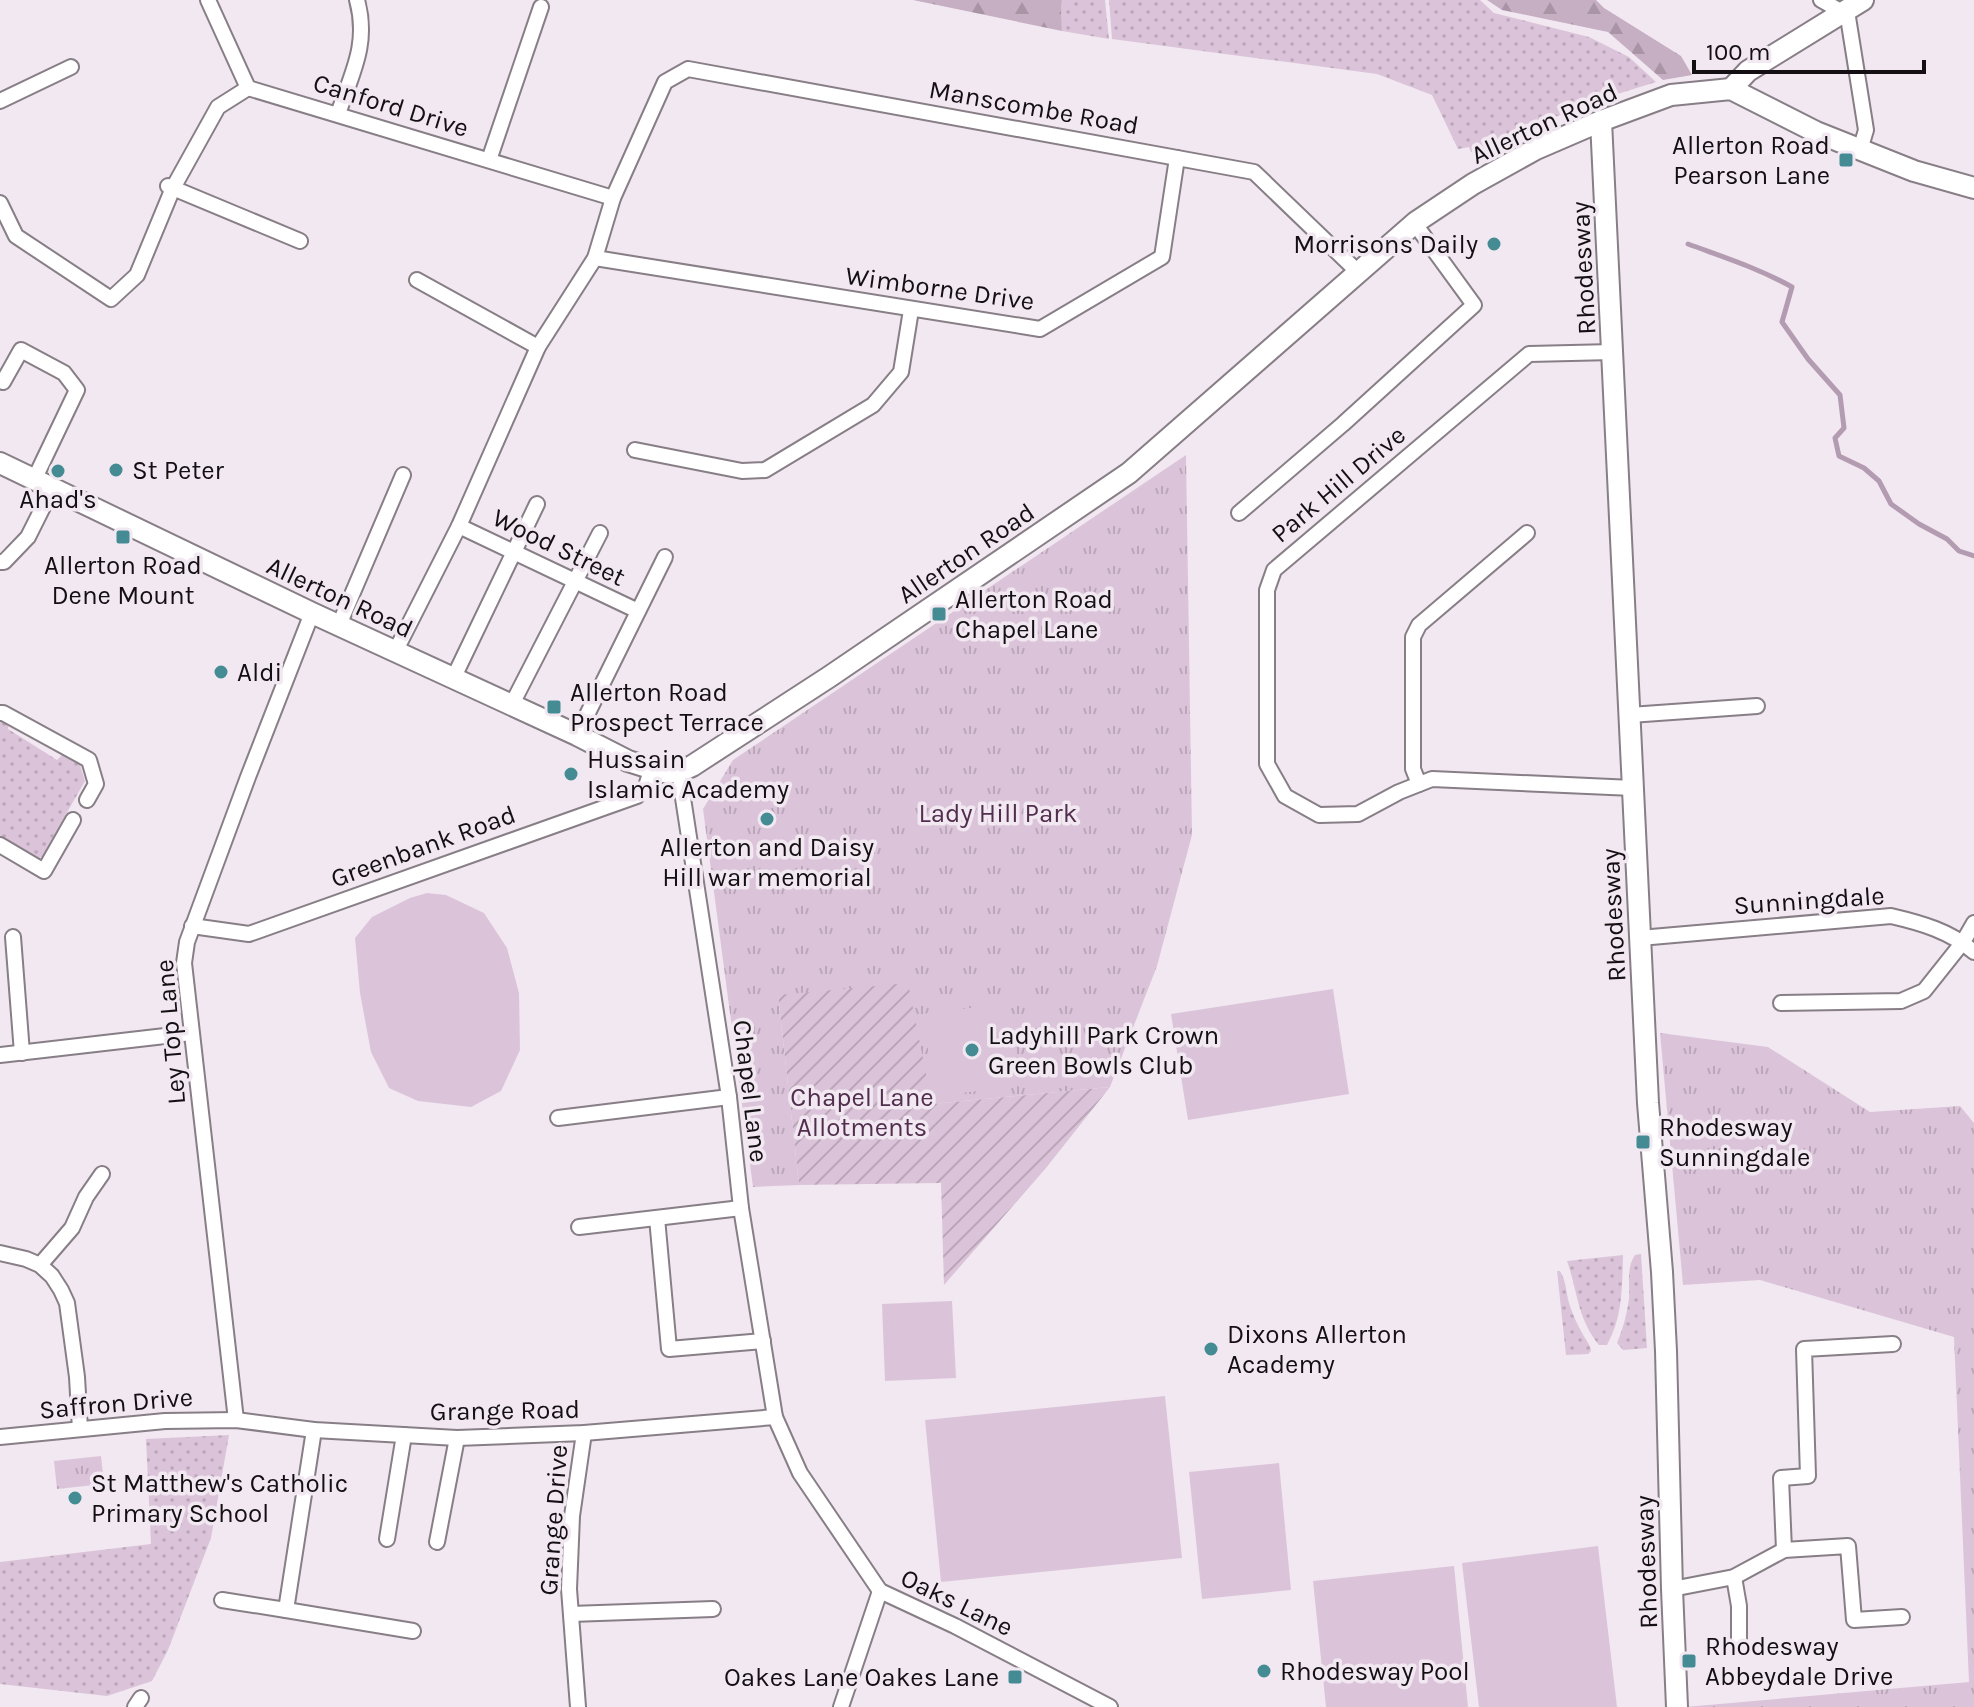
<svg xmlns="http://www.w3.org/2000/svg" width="1974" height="1707" viewBox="0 0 1974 1707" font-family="Karla,sans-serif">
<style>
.grass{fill:url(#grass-dots)}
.forest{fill:url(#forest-firs)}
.park{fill:url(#park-tufts)}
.garden{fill:url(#garden-furrows)}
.pitch{fill:#dbc4d9}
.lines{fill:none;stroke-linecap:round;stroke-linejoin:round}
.stream{stroke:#b39cb1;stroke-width:5}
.street-casing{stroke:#877e86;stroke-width:18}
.secondary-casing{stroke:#877e86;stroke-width:24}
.street{stroke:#fff;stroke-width:14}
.secondary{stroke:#fff;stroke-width:20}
.poi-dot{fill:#448b94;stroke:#f2e8f1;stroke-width:3}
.labels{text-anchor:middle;stroke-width:7;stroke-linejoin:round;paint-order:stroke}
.street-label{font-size:26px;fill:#130f12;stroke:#f2e8f1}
.poi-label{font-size:26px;fill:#130f12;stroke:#f2e8f1;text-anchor:start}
.park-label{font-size:26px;fill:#512e4e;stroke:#f2e8f1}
</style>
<defs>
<pattern id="grass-dots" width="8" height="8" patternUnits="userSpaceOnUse" patternTransform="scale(2)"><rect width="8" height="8" fill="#dbc4d9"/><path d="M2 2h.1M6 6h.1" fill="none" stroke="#bba7b9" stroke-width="1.8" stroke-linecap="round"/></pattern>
<pattern id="forest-firs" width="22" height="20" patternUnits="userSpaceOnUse" patternTransform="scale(2)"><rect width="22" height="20" fill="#c6aec3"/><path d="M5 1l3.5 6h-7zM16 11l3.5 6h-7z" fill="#a994a6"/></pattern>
<pattern id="park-tufts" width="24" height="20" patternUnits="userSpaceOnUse" patternTransform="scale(2)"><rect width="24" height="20" fill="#dbc4d9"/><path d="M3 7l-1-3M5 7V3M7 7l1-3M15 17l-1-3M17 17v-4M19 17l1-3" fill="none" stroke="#bba7b9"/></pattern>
<pattern id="garden-furrows" width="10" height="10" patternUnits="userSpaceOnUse" patternTransform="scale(2)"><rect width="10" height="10" fill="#dbc4d9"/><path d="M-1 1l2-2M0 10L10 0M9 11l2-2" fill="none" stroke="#bba7b9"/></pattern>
</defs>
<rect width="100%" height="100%" fill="#f2e8f1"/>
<g class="grass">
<path d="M1062 0H1105L1109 39 1062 31 1061 7Z"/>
<path d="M1109 0H1480L1494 13 1589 37 1629 57 1656 82 1595 101 1541 123 1482 155 1471 152 1469 147 1458 149 1432 95 1377 74 1112 39Z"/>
<path d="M0 720 9 723 8 729 57 760 62 755 80 765 85 781 46 849 49 855 35 859 0 839Z"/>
<path d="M1641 1254 1647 1348 1623 1350 1617 1343C1623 1329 1627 1314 1629 1299 1630 1284 1626 1268 1635 1255Z"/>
<path d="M1623 1255C1622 1287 1623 1316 1607 1345H1599C1577 1318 1578 1292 1567 1261Z"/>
<path d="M1557 1271H1560C1566 1280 1566 1292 1569 1303 1574 1319 1581 1332 1590 1346L1591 1351 1588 1354 1566 1355Z"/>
<path d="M229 1435 211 1538 168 1650 152 1681 107 1696 0 1684V1562L151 1544 146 1439Z"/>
</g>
<g class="forest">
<path d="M913 0H1062L1061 7 1062 31Z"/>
<path d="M1487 0H1596L1604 8 1681 56 1692 75 1663 80 1608 32 1502 10Z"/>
</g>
<g class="park">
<path d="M1186 455 1192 835 1157 966 1110 1087 932 1104 778 995 799 1185 753 1187 703 809 733 760Z"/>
<path d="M1660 1033 1768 1047 1870 1112 1960 1106 1974 1123V1707H1685L1969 1682 1954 1337 1760 1280 1683 1285Z"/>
<path d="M101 1456 104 1484 57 1489 54 1461Z"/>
</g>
<path class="garden" d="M908 983 932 1104 1110 1087 1046 1168 944 1285 941 1183 799 1185 778 995Z"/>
<g class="pitch">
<path d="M427 893 446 895 484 913 507 948 519 993 520 1050 501 1091 471 1107 418 1101 389 1088 371 1052 360 993 355 938 372 917 410 898Z"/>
<path d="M1333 989 1349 1094 1188 1120 1171 1014Z"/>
<path d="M1008 1003 1021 1086 935 1096 923 1014Z"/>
<path d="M952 1301 956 1378 885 1381 882 1304Z"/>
<path d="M1165 1396 1182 1558 941 1582 925 1420Z"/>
<path d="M1279 1463 1291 1590 1202 1599 1189 1472Z"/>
<path d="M1598 1546 1617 1707H1479L1462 1563Z"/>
<path d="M1454 1566 1468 1707H1326L1313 1581Z"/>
</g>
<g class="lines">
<path class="stream" d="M1688 244C1723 257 1758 268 1792 287L1782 322 1808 359 1840 395 1844 428 1835 438 1839 456 1864 468 1879 481 1891 504 1919 524 1947 539 1959 551 1974 556"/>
<defs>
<g id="street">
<path d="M208 0 248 88 613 198"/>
<path d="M1821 0 1844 13"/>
<path d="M1847 11 1866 130 1860 150"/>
<path d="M0 101 71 67"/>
<path d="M338 114C352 73 369 44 357 0"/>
<path d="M489 160 541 7"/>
<path d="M168 186 300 241"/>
<path d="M0 203 16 236 111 299 137 275 173 188 218 107 248 88"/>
<path d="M595 258 1040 329 1162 257 1177 158"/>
<path d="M417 280 538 347"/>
<path d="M1613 352 1529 354 1274 570 1267 590V764L1285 796 1319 815 1358 814 1399 792 1432 779 1633 788"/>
<path d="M3 382 21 350 64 373 77 390 34 480"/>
<path d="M635 450 742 471 765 470 873 405 901 372 911 310"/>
<path d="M1239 513 1343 424 1474 305 1415 224"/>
<path d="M459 526 638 611"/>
<path d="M0 562H4L28 537 52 489"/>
<path d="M339 625 403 475"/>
<path d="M395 652 459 526 538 347 595 258 613 198 665 82 688 69 1254 172 1359 273"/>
<path d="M453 679 537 504"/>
<path d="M511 706 600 533"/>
<path d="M0 713H3L89 760 96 784 87 800"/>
<path d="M1630 715 1757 706"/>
<path d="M577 735 665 557"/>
<path d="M679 772 729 1097 741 1208 775 1417 800 1473 880 1591 955 1626 1110 1707"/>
<path d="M1419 784 1413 769V637L1419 625 1527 533"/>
<path d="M0 845 44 871 73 820"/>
<path d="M192 926 249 934 637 796 646 786 652 768"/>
<path d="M13 937 22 1053"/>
<path d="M1640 938 1891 916C1921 923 1950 931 1974 952"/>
<path d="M1781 1003 1901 1001 1924 991 1963 942 1974 923"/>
<path d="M0 1055 191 1033"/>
<path d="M558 1118 729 1097"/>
<path d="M657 1218 669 1349 763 1341"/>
<path d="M579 1227 741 1208"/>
<path d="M0 1253 26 1259 40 1265 52 1276 61 1290 67 1303 77 1377 80 1429"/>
<path d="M40 1265 72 1228 86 1197 102 1174"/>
<path d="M236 1420 184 963 187 942 248 777 312 613"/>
<path d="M314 1430 286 1610 413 1631"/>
<path d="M0 1437 165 1421 236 1420 314 1430 457 1438 584 1433 775 1417"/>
<path d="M387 1539 404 1435"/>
<path d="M437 1542 457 1438"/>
<path d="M1784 1550 1781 1478 1808 1476 1804 1349 1893 1344"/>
<path d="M1734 1577 1739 1606V1640"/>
<path d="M1672 1589 1734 1577 1784 1550 1848 1546 1854 1620 1902 1617"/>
<path d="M222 1600 286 1610"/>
<path d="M571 1614 713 1609"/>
<path d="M135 1707 141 1698"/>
<path d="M578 1707 569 1589 572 1516 584 1433"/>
<path d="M841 1707 880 1591"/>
</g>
<g id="secondary">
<path d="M1731 89 1748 71 1863 0"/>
<path d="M1601 121 1648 1103 1662 1272 1666 1351 1672 1589 1677 1707"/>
<path d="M0 463 312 613 577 735 628 761 663 772H679L692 766 829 677 1129 473 1416 222 1473 184 1536 149 1601 121 1671 95 1731 89 1816 132 1914 171 1974 188"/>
</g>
</defs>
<use href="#street" class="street-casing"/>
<use href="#secondary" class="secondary-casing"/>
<use href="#street" class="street"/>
<use href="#secondary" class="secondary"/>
</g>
<g class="poi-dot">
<rect x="1838" y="152" width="16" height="16" rx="4"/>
<circle cx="1494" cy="244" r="8"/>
<circle cx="116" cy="470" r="8"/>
<circle cx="58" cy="471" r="8"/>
<rect x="115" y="529" width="16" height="16" rx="4"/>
<rect x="931" y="606" width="16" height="16" rx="4"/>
<circle cx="221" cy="672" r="8"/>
<rect x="546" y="699" width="16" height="16" rx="4"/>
<circle cx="571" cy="774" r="8"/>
<circle cx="767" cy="819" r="8"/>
<circle cx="972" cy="1050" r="8"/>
<rect x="1635" y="1134" width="16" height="16" rx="4"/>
<circle cx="1211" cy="1349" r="8"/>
<circle cx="75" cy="1498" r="8"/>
<rect x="1681" y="1653" width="16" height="16" rx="4"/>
<circle cx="1264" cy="1671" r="8"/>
<rect x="1007" y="1669" width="16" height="16" rx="4"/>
</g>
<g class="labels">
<g class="street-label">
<text transform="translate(391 105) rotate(17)" y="9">Canford Drive</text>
<text transform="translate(1034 107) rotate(10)" y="9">Manscombe Road</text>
<text transform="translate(1544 123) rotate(-25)" y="9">Allerton Road</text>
<text transform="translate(1583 268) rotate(-93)" y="9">Rhodesway</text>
<text transform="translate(940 288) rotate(8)" y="9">Wimborne Drive</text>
<text transform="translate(1338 484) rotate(-40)" y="9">Park Hill Drive</text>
<text transform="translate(559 547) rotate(26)" y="9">Wood Street</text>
<text transform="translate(966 553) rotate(-34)" y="9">Allerton Road</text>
<text transform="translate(340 597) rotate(25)" y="9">Allerton Road</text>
<text transform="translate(423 846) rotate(-20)" y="9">Greenbank Road</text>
<text transform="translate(1809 900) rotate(-4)" y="9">Sunningdale</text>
<text transform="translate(1613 915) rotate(-93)" y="9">Rhodesway</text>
<text transform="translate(170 1032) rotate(-95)" y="9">Ley Top Lane</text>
<text transform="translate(751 1091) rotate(83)" y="9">Chapel Lane</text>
<text transform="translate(116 1403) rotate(-5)" y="9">Saffron Drive</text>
<text transform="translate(505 1410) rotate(-1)" y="9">Grange Road</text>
<text transform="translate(553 1520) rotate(-86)" y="9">Grange Drive</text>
<text transform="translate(1646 1562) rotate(-92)" y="9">Rhodesway</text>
<text transform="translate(957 1602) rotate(26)" y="9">Oaks Lane</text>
</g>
<g class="poi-label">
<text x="1830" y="154" text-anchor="end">Allerton Road<tspan x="1830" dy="30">Pearson Lane</tspan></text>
<text x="1478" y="253" text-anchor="end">Morrisons Daily</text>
<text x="132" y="479">St Peter</text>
<text x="58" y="508" text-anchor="middle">Ahad's</text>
<text x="123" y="574" text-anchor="middle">Allerton Road<tspan x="123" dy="30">Dene Mount</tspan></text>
<text x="955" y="608">Allerton Road<tspan x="955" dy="30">Chapel Lane</tspan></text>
<text x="237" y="681">Aldi</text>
<text x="570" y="701">Allerton Road<tspan x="570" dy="30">Prospect Terrace</tspan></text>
<text x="587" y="768">Hussain<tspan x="587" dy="30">Islamic Academy</tspan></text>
<text x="767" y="856" text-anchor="middle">Allerton and Daisy<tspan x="767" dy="30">Hill war memorial</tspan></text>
<text x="988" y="1044">Ladyhill Park Crown<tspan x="988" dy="30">Green Bowls Club</tspan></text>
<text x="1659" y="1136">Rhodesway<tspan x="1659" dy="30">Sunningdale</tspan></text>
<text x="1227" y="1343">Dixons Allerton<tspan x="1227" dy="30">Academy</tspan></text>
<text x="91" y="1492">St Matthew's Catholic<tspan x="91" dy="30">Primary School</tspan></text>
<text x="1705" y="1655">Rhodesway<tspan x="1705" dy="30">Abbeydale Drive</tspan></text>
<text x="1280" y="1680">Rhodesway Pool</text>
<text x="999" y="1686" text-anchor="end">Oakes Lane Oakes Lane</text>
</g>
<g class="park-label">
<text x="998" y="822">Lady Hill Park</text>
<text x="862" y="1106">Chapel Lane<tspan x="862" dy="30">Allotments</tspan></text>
</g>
</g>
<path d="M1694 60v12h230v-12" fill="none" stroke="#130f12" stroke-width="4"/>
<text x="1706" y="60" font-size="24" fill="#130f12" stroke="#f2e8f1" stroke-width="6" paint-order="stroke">100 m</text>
</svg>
